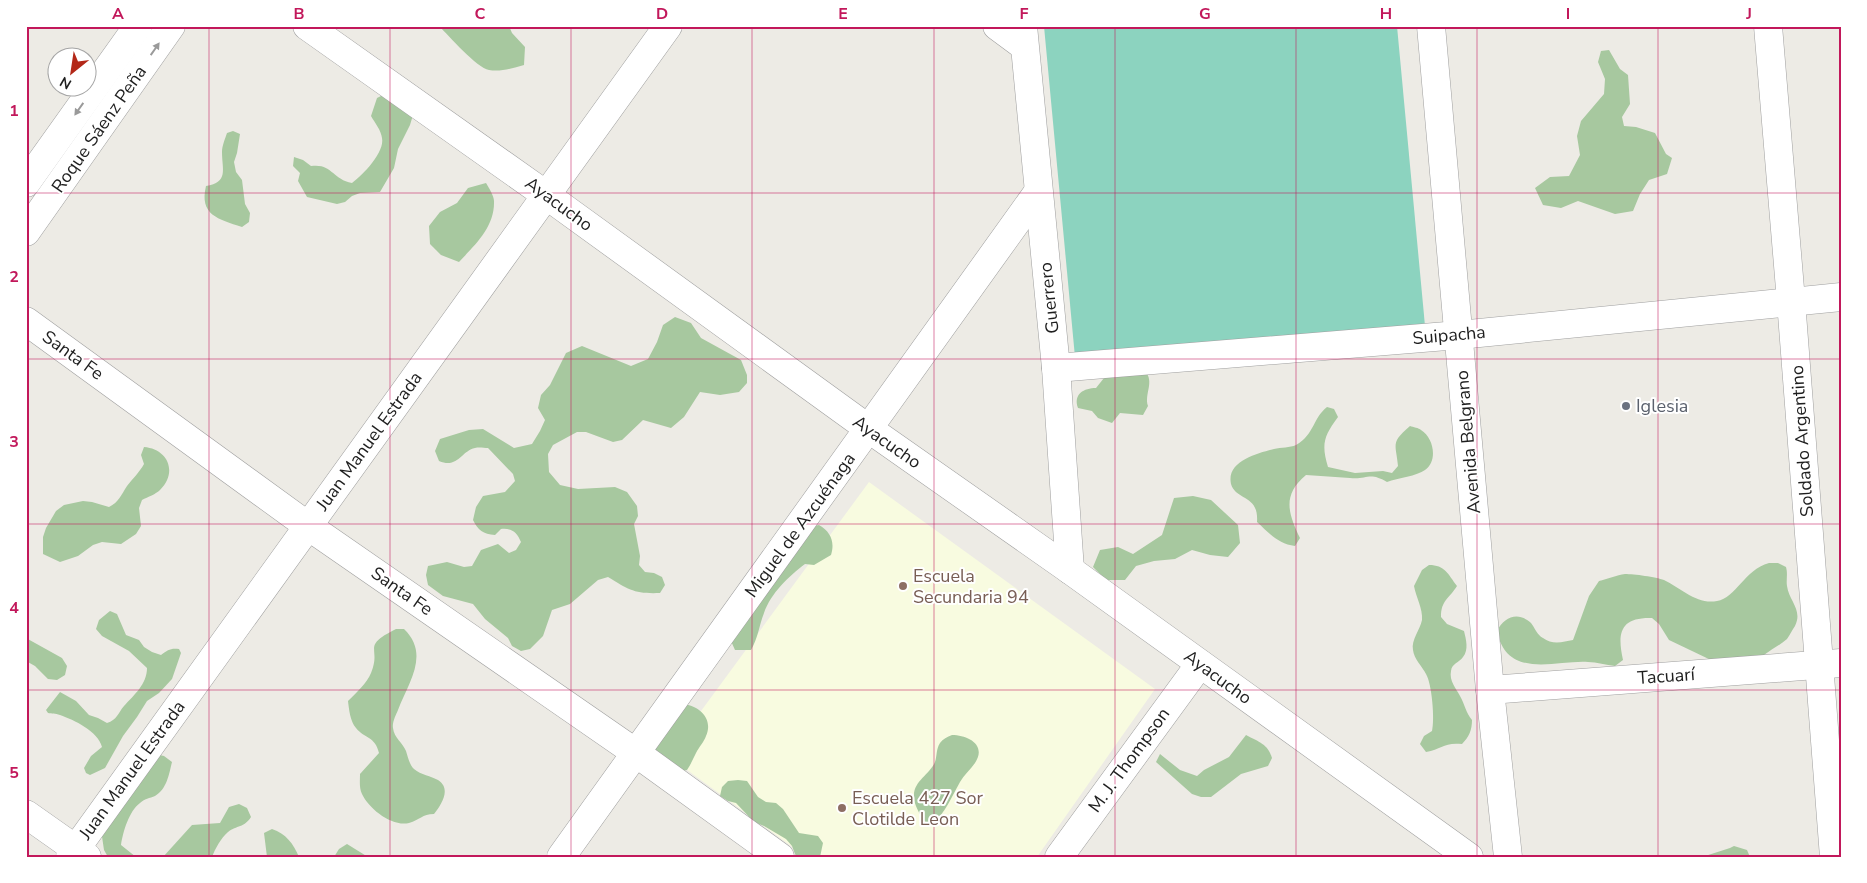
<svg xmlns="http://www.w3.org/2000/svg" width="1867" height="883" viewBox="0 0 1867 883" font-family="'Nunito Sans',sans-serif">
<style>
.education{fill:#f8fbe0}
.forest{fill:#a7c89f}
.pitch{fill:#8cd3bf}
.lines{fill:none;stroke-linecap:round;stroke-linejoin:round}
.minor-casing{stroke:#9f9f9f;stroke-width:29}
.minor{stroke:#fff;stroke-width:28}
.oneway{fill:#9a9a9a}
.grid{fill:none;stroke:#c2185b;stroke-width:1;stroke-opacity:0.55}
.worship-dot{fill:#6b7280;stroke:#fff;stroke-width:2}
.education-dot{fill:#8d6e63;stroke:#fff;stroke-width:2}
.labels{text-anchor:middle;stroke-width:4;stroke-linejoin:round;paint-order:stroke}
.street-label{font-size:18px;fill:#1e1e1e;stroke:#fff}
.worship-label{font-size:18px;fill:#5b616d;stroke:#fff;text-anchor:start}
.education-label{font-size:18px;fill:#785e54;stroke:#fff;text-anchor:start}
.neatline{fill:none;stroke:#c2185b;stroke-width:2}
.grid-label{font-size:16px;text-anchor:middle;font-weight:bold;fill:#c2185b}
</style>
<rect width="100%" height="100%" fill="#edebe5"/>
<path class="education" d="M869 482 1155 689 1037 857H806L668 756Z"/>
<g class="forest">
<path d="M439 26H509L512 33 525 47 524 65C513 68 501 72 489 70 477 68 449 36 439 26Z"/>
<path d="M1609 50 1620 69 1628 75 1630 104 1622 117 1624 126 1636 127 1655 133 1666 154 1672 158 1667 174 1649 180 1640 194 1633 211 1615 214 1578 201 1561 208 1543 205 1535 188 1550 177 1569 176 1580 155 1577 136 1581 121 1604 94 1605 79 1598 62 1601 51Z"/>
<path d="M385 94 413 115 410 125 398 149 394 168 380 192 360 193 352 196 345 202 337 204 307 197 298 181 300 173 293 166 294 157 303 160 311 166C332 163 332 179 352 183 363 175 385 152 382 138 381 130 375 123 371 116L377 98Z"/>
<path d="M233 131 240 134 237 153 234 162 236 172 242 180 245 204 250 213 249 222 242 227C218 219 199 215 206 186 229 182 222 170 222 152 222 146 225 139 227 133Z"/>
<path d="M486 183C489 188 494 196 494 201 495 227 475 245 459 262L441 255 430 244 429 226 440 212 457 203 468 188Z"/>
<path d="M675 317 691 323 701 338 741 360 747 375V383L739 392 720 395 700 392 684 417 671 428 643 420 622 440 613 442 586 432H577L553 445 548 454 549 472 560 485 578 489 615 487 627 492 637 506 638 516 634 524 640 556 639 565 645 572 654 573 662 577 665 585 660 593C635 594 629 590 608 577L598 580 570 604 552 610 543 636 530 649 521 651 512 646 508 638 485 619 473 604 443 596 428 585 426 575 428 566 447 562 464 567 472 566 481 550 498 544 509 553 516 550 521 542C517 532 512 528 501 529L495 535C483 534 478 530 473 520L476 507 483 496 505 492 515 481 513 474 488 448C484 448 479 447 475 448 461 451 458 469 439 461L435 451 440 439 469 430 483 429 514 448 532 444 540 431 545 420 538 408 541 395 550 385 566 353 582 346 631 366 648 359 657 342 663 325Z"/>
<path d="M1145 371C1155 382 1144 394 1148 406L1143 415 1120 413 1112 423 1098 418 1092 411 1078 408C1073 394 1084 388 1096 388L1104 378Z"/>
<path d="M1327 407 1334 409 1338 417C1324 436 1321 444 1328 467L1355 473 1383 471 1392 473 1398 466C1396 444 1390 443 1410 426 1413 427 1419 428 1421 430 1434 438 1438 461 1425 470 1417 476 1398 478 1387 482 1369 471 1367 480 1350 478 1335 477 1321 476 1306 475 1282 495 1288 513 1300 538L1295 546C1278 544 1269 533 1257 522 1259 494 1236 501 1231 484 1226 461 1258 453 1274 449 1281 447 1290 448 1296 445 1315 434 1312 419 1327 407Z"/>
<path d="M144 447C168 449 178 472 160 490 156 494 148 497 142 500L139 508 141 526 136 534 121 544 102 542 93 545 78 556 60 562 43 554V537L46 528 56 511 64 505 83 501 92 502 109 507C119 502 121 495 127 486 133 478 139 473 144 464L141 455Z"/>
<path d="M1193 496 1211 500 1238 525 1240 543 1228 557 1210 555 1192 550 1175 559 1154 561 1136 566 1125 580H1106L1093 567 1100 550 1118 547 1133 554 1162 535 1174 498Z"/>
<path d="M819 525C831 532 835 542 831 555L814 565 805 564C789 576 771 593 764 613 759 626 758 638 751 650H735L731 641 809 527Z"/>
<path d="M1769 563H1778L1786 567C1788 574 1786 580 1787 586 1789 601 1803 610 1795 626 1792 630 1790 635 1787 639 1778 647 1767 651 1759 660L1713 661 1669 640 1659 624 1652 618C1620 617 1617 633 1623 660L1615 666C1606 665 1597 662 1588 662 1555 660 1507 680 1497 631 1504 617 1518 611 1531 623 1535 628 1537 635 1543 638 1552 645 1563 642 1573 640L1589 596 1599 581C1607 579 1617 575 1625 574 1634 574 1656 577 1664 580 1681 588 1697 605 1717 601 1736 598 1744 570 1769 563Z"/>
<path d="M1429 565C1445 565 1448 574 1457 586 1449 599 1441 600 1441 617L1447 624 1464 631C1466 639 1469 650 1463 657 1459 663 1452 663 1451 671 1449 681 1456 688 1460 696 1465 705 1466 713 1472 720 1472 730 1469 737 1462 744 1444 742 1442 749 1426 752L1420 744 1424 736 1432 731C1435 720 1432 684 1426 674 1422 666 1414 659 1413 650 1411 640 1420 630 1422 620 1423 609 1416 597 1414 586L1422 570Z"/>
<path d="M110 611 117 614 126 635 139 640 144 647 152 652 161 655C168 650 170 648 179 649L181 653 172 679 159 693 147 701 137 717 123 736 105 768 90 775 86 773 84 768 91 756 102 747C98 731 74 720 60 715 55 713 52 714 48 713L46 710 60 692 76 701 89 715 98 718 107 723C117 720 118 713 124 706 134 695 147 684 147 668L129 651 102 636 96 629 99 620Z"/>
<path d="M396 629H404C430 654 409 682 398 710 396 715 392 722 393 728 394 738 403 743 406 751 408 757 409 764 414 769 421 775 431 776 438 780 452 789 441 805 434 814 422 814 420 820 409 823 392 827 369 809 362 794 359 788 360 781 360 774L379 753C375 736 365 739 356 728 350 721 349 709 348 701 356 693 367 683 371 673 382 647 360 647 396 629Z"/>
<path d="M26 638 62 658 67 666 65 675 57 680 48 679 35 666 26 661Z"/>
<path d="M682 704C698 705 714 718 706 736 704 742 699 747 696 753 693 759 691 764 687 770L678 772 654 757 655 749Z"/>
<path d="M952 735C968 735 987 745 975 763 970 770 964 775 960 782 952 796 945 814 932 824L923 821C920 813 913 804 914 795 914 781 930 774 935 762 937 756 936 749 940 743 943 739 947 737 952 735Z"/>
<path d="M1246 735C1259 742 1268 744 1272 758L1268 766 1241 774 1211 797H1201L1192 794 1156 762 1160 754 1180 770 1197 776 1204 770 1229 757Z"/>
<path d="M155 754 164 756 172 762C169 774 167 789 155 796 150 798 144 799 140 803 129 811 123 832 121 845L136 857H108L104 850 100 823Z"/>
<path d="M738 780 747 781 758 797 766 802 776 803 783 809 799 833 818 836 823 843 820 857H797L795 854 792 846 786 839 764 826 754 822 736 803 728 801 720 796 722 787 728 781Z"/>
<path d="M239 804 247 808 251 817C244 828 237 825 228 832 221 838 215 849 212 857H163L192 825 220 823 229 807Z"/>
<path d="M272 829C286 834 293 843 299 857H267L264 833Z"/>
<path d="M347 844 368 857H334L339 849Z"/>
<path d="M1734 846 1747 850 1750 857H1702L1730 848Z"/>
</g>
<path class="pitch" d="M1044 26H1397L1425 326 1075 357Z"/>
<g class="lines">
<defs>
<g id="minor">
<path d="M307 26 546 195 869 429 1070 570 1469 857"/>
<path d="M997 26 1024 46"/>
<path d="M1023 26 1056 368 1070 570"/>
<path d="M1431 26 1490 690 1508 857"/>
<path d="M1768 26 1791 301 1834 857"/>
<path d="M26 183 138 26"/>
<path d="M26 232 171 26"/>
<path d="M26 321 308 526 636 753 780 857"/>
<path d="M1056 368 1459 335 1841 297"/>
<path d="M1490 690 1841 663"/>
<path d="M26 814 87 857"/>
<path d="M70 857 668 26"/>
<path d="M561 857 1038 192"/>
<path d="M1059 857 1200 664"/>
</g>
</defs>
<use href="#minor" class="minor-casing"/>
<use href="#minor" class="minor"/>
</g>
<defs><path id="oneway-solid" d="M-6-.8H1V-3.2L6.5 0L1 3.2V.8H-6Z" transform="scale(1.25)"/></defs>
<g class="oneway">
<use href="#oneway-solid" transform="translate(155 49) rotate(-55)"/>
<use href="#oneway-solid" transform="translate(79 109) rotate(125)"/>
</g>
<path class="grid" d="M209 26V857M390 26V857M571 26V857M752 26V857M934 26V857M1115 26V857M1296 26V857M1477 26V857M1658 26V857M26 193H1841M26 359H1841M26 524H1841M26 690H1841"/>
<circle class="worship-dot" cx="1626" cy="406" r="5"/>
<g class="education-dot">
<circle cx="903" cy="586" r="5"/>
<circle cx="842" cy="808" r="5"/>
</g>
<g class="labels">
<g class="street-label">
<text transform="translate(99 129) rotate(-55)" y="6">Roque Sáenz Peña</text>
<text transform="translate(559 204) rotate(36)" y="6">Ayacucho</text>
<text transform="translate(1049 298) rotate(-96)" y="6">Guerrero</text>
<text transform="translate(1449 335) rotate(-5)" y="6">Suipacha</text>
<text transform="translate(73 355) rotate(36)" y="6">Santa Fe</text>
<text transform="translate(369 441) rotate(-54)" y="6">Juan Manuel Estrada</text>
<text transform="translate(1802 441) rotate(-94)" y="6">Soldado Argentino</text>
<text transform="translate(887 442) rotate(35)" y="6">Ayacucho</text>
<text transform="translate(1468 442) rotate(-95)" y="6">Avenida Belgrano</text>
<text transform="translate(800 525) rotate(-54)" y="6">Miguel de Azcuénaga</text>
<text transform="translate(402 591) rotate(35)" y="6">Santa Fe</text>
<text transform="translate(1666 676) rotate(-4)" y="6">Tacuarí</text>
<text transform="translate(1218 677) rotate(36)" y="6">Ayacucho</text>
<text transform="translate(1129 760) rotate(-54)" y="6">M. J. Thompson</text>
<text transform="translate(132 770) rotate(-54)" y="6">Juan Manuel Estrada</text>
</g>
<g class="worship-label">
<text x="1636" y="412">Iglesia</text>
</g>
<g class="education-label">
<text x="913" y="582">Escuela<tspan x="913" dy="21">Secundaria 94</tspan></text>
<text x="852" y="804">Escuela 427 Sor<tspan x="852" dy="21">Clotilde Leon</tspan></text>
</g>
</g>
<rect width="1867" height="883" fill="none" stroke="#ffffff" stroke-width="55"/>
<g transform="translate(72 72) rotate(210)"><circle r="24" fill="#ffffff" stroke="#a5a5a5"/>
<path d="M0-4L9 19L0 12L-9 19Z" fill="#b32818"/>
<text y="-8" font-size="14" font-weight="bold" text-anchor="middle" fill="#1e1e1e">N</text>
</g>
<rect x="28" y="28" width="1812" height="828" class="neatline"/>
<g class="grid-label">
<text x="118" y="19">A</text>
<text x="299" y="19">B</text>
<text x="480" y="19">C</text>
<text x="662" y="19">D</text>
<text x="843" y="19">E</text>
<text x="1024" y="19">F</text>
<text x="1205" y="19">G</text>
<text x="1386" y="19">H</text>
<text x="1568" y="19">I</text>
<text x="1749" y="19">J</text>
<text x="14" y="116">1</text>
<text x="14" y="282">2</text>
<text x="14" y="447">3</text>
<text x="14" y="613">4</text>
<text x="14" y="778">5</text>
</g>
</svg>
